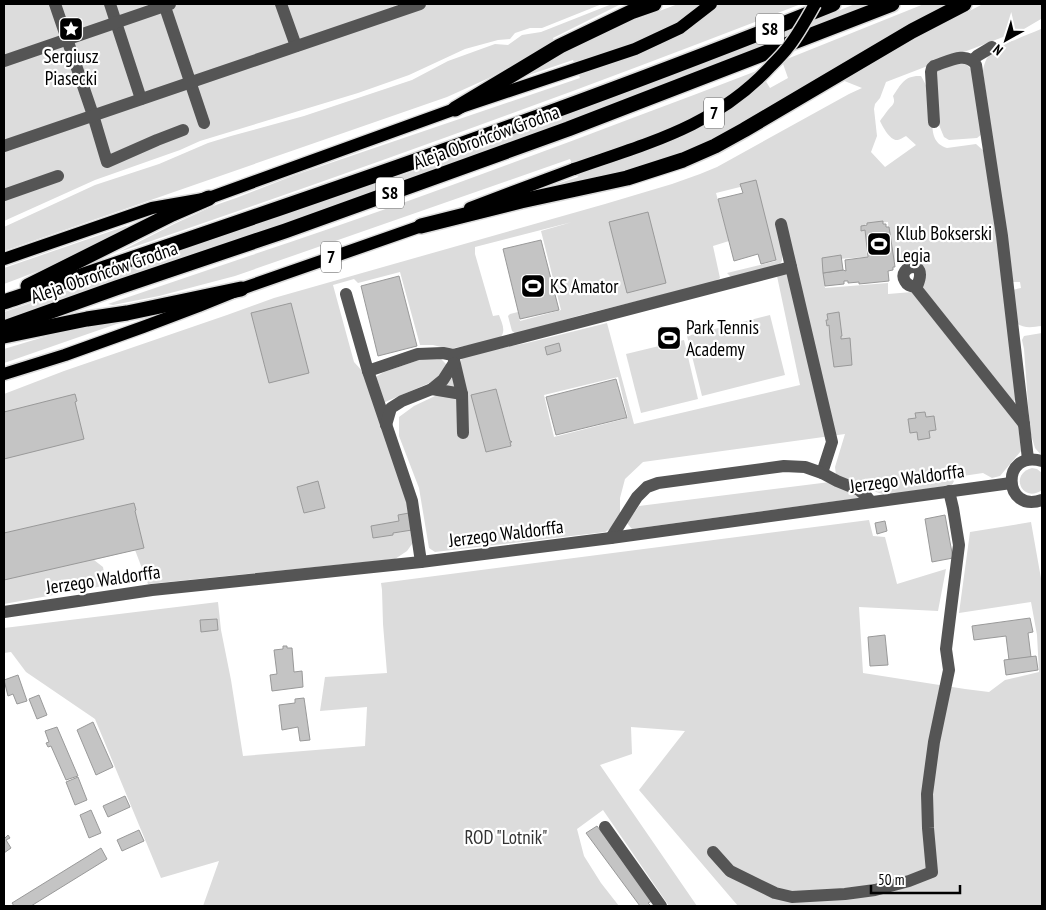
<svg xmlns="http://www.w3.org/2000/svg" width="1046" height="910" viewBox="0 0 1046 910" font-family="'PT Sans Narrow',sans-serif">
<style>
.green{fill:#dcdcdc;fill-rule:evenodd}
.building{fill:#c4c4c4;stroke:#999}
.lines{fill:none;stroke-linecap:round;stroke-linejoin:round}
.major-casing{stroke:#dbdbdb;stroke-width:15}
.highway-casing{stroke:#dbdbdb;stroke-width:18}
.minor{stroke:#555;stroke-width:12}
.major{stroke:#000;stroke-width:12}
.highway{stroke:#000;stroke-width:15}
.major-bridge-casing{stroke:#dbdbdb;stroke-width:15;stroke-linecap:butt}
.major-bridge{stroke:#000;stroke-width:12}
.labels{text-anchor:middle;stroke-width:4.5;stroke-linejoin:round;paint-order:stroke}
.shield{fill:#fff;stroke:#4c4c4c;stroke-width:1}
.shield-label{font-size:18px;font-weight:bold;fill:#000}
.poi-label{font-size:19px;fill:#000;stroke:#fff;text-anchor:start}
.street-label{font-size:19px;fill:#000;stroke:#fff}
.park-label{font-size:19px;fill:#333;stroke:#fff}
</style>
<rect width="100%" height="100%" fill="#fff"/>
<g class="green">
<path d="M4 4H602L542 28H530L515 33 510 39 498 40 465 49 409 75 358 93 200 141 180 150 95 180 4 221Z"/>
<path d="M612 4H621L553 38 554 41 489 78 447 97 4 251V227L95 185 159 164 208 143 231 136 304 116 412 80 448 61 495 44 508 45 522 35 541 32Z"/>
<path d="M678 4H801C576 92 348 174 119 252L174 224 213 206 236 198 295 175 580 78 573 60 508 82 566 50 637 17 638 19Z"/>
<path d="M855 4H871C762 47 653 91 542 131 364 197 183 256 4 320V312C97 281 190 248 283 215 324 201 366 187 408 173 558 119 707 64 855 4Z"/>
<path d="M924 4H951L725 132 698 145 645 166 613 174 551 186 578 177 570 159 235 276 159 296 113 305 108 304C204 271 301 239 397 205 519 161 639 116 759 70L770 88 788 78 782 61Z"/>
<path d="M983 4H1042V326C1032 327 1025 329 1016 323L1012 290 1021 288 1020 282H1011L983 71C986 51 998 46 1015 40 1023 36 1032 33 1041 29V19L1024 29 886 82 880 98 875 104 874 109 877 136 871 152 885 167 916 145 906 136C904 137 899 140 898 140 890 141 883 127 880 121 882 118 885 114 888 110 892 105 896 104 893 96 901 84 905 75 921 76 926 84 931 96 932 106 934 121 927 142 947 148L976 144 985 152 1009 329 1016 399 1013 402 921 289 922 282C911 269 909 261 891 261L888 222 865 224 867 257 823 260 825 288 888 283V294L912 292 1018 425 1021 451 1000 476 992 478 983 473 956 477 952 485 886 495 876 492 866 487 853 483 836 475 835 467 845 434 643 462 625 479 620 498V516L610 529 605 532 435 552 429 548 419 488 399 436V417L414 406 435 396 454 376 463 356 527 343 607 323 634 424 800 385 777 276 788 269 782 253V261L779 265 731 277 727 273 776 261 756 183 716 193 729 241 713 246 720 278 714 282 581 315 516 334 512 331 508 316 510 314 518 312 520 321 561 310 541 231 572 222 475 247V254L493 316 499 315C502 323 507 332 499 339L449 349 433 345H420L400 272 358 283 354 279 333 285 354 362 365 374 409 504 412 544 407 551 395 559 148 584 135 550 94 560 103 567 105 578 103 586 4 604V394L64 371 227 315 274 298 605 204 672 184 700 174 717 167 849 94 862 88 842 80 930 31ZM618 377 628 418 554 437 544 395Z"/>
<path d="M965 63 972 70 982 134 977 138 949 140 944 137 939 125 936 72 942 66Z"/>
<path d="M126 226 127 228 65 261 4 284V268Z"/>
<path d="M770 315 785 375 702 396 687 336Z"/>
<path d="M128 320 10 361 4 363V349L67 330Z"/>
<path d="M1042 333V456L1035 448 1030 431 1024 349 1022 340 1024 336Z"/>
<path d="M684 340 698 399 641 413 626 354Z"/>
<path d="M425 358 441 359 446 364V368L434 381 383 403 374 378 384 372Z"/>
<path d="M1032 468 1037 469 1042 473V490C1022 504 1009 474 1032 468Z"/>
<path d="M830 482 859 494V498L632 529 627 523 639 506Z"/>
<path d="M869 520 873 536 885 537 897 584 946 569 938 611 859 607 863 673 965 689 989 692 1005 680 1039 672 1037 635 1031 602 959 613 970 532 1031 522 1042 584V906H738L639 790 685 731 631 727 632 754 600 765 697 906H669L603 810 577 829 584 856 601 883 619 906H203L219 861 161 878 95 719 26 672 11 652 4 653V628L218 602 221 630 231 680 243 756 365 746 367 707 320 711 325 677 387 673 383 624 382 590 381 583Z"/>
</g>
<g class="building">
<path d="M756 180 776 260 761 264 758 254 734 261 718 199 743 193 740 184Z"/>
<path d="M648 212 666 283 627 293 609 222Z"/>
<path d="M883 221V224H886V227H889L894 260 895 267H893V270L888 271 889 281 859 284V282L848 283V281H844V284L825 286 823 273 843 270 846 271 845 260 868 257 865 230 861 231V226L867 225V223Z"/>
<path d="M541 240 559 310 520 319 503 249Z"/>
<path d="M841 255 843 270 823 273 822 258Z"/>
<path d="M399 276 417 346 378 356 361 286Z"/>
<path d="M291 303 309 373 269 383 251 313Z"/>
<path d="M839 312 842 336H841V339L850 338 852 365 834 367 830 338 829 325 827 326 826 320H828L827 314Z"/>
<path d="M675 330 678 341 661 345 659 334Z"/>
<path d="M559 343 561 351 547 355 545 347Z"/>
<path d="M616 379 627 418H625L556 435 546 397Z"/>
<path d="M496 389 510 441H511L512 442H510L511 446 486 452 471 395Z"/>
<path d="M75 394 77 401 75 402 84 439 4 459V412Z"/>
<path d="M925 412 926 417 934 416 936 430 929 431 930 438 918 440 917 432 910 433 908 419 916 418 915 413Z"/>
<path d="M318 481 325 508 304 513 297 487Z"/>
<path d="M134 503 136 510 135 511 144 548 4 580V533Z"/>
<path d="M409 513 412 530 393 533V535L373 538 371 526 399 521 398 515Z"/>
<path d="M945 515 953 558 932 562 925 519Z"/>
<path d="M885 521 887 531 877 534 875 523Z"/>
<path d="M1030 618 1033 632 1028 633 1031 657 1009 660 1006 636 974 640 972 626Z"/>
<path d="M217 619 218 630 201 632 200 620Z"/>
<path d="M885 635 888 665 870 666 868 637Z"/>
<path d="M283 646H287V648H292L294 672 302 671 303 687 272 691 270 675 277 674 274 650 283 649Z"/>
<path d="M1036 656 1038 670 1006 675 1004 660Z"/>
<path d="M18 675 27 701 17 704 13 694 8 696 4 680Z"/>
<path d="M39 695 47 715 37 719 29 699Z"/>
<path d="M304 698 310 740 300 741 298 727 282 730 279 705 295 703V699Z"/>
<path d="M93 722 113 767 96 775 77 730Z"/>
<path d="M57 727 78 776 66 780 51 746 48 747 46 743 49 742 45 731Z"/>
<path d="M78 777 87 800 75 805 66 782Z"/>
<path d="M125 796 130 807 108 817 103 806Z"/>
<path d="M91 810 101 833 89 838 80 815Z"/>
<path d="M597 826 652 901 648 903 651 906H640L586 833Z"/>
<path d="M139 830 144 841 122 851 117 840Z"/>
<path d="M8 835 10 838 6 840 11 848 4 853V839Z"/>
<path d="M101 848 107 859 31 906H14L12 903Z"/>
</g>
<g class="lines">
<defs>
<g id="major">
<path d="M470 208 574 169"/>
<path d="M4 259 152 208 209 198 455 109 635 49 680 28 711 4"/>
<path d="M4 374 65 355 143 327 199 306 241 289 430 223"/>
</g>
<g id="highway">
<path d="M455 109 560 46 631 12 654 4"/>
<path d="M421 226 521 201 627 178 683 160 715 146 744 130 912 31 964 4"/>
<path d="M28 286 172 214 209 198"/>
<path d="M4 302C282 208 561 114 833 4"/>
<path d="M4 328 116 288 285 231 568 129 892 4"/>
<path d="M4 336 87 319 127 313 241 289"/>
</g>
</defs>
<use href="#major" class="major-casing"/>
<use href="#highway" class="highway-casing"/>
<g class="minor">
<path d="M55 4 93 115 107 162 157 140 183 130"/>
<path d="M110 4 141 99"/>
<path d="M164 4 204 123"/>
<path d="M281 4 296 46"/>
<path d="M973 60 977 56 992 47"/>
<path d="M4 61 170 4"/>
<path d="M934 122 931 72 932 68 934 66C947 62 966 50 976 65L1002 236 1028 459"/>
<path d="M4 146 420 4"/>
<path d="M4 195 58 176"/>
<path d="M781 224 832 442 822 473"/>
<path d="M915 287 917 286C930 257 896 266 905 281 907 285 910 286 915 287L1024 424"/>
<path d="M346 294 368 371 412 501 421 562"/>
<path d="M454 360 462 394 463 433"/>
<path d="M368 371 418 354 443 353 453 355 791 267"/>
<path d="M432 389 462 394"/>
<path d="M386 425 391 408 402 401 432 389 443 380 454 363"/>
<path d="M1042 461C1000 449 1003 514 1042 500"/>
<path d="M611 538 637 497 647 487 658 483 784 466 805 467 822 473 837 481 859 490 867 497 871 502"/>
<path d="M4 612 152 590 421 562 611 538 1011 483"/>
<path d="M605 827 661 906"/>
<path d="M713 852 730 871 775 893 792 897 845 894 875 890 909 881 932 872 928 828 927 794 934 742 949 670 946 649 959 545 953 508 949 491"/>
</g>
<use href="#major" class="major"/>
<use href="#highway" class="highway"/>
<defs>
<path id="major-bridge" d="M574 169C648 143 716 126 771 66 777 60 784 53 789 46 799 33 807 18 815 4"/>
</defs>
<use href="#major-bridge" class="major-bridge-casing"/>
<use href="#major-bridge" class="major-bridge"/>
</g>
<defs>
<symbol id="sight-square" viewBox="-11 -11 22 22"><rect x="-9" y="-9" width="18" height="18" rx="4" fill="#000" stroke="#fff"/><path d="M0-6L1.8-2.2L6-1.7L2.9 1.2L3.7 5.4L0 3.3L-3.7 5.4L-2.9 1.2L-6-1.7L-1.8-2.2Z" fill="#fff"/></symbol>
<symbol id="stadium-square" viewBox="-11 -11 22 22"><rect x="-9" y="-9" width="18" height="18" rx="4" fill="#000" stroke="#fff"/><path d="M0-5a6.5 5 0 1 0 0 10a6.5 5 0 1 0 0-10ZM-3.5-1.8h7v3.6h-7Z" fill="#fff"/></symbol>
</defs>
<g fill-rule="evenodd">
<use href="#sight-square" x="57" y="15" width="28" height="28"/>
<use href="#stadium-square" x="865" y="230" width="28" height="28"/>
<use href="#stadium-square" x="519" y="272" width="28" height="28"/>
<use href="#stadium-square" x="655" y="324" width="28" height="28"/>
</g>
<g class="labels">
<g class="shield">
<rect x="756" y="13.5" width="28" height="31" rx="4"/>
<rect x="704" y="97.5" width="20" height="31" rx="4"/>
<rect x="376" y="177.5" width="28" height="31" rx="4"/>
<rect x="321" y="241.5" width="20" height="31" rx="4"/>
</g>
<g class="shield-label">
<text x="770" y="35">S8</text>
<text x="714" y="119">7</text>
<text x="390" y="199">S8</text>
<text x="331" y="263">7</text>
</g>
<g class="poi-label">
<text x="71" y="63" text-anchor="middle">Sergiusz<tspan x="71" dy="22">Piasecki</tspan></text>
<text x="896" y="240">Klub Bokserski<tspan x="896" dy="22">Legia</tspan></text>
<text x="550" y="293">KS Amator</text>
<text x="686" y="334">Park Tennis<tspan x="686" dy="22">Academy</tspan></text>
</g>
<g class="street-label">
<text transform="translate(486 137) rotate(-20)" y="7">Aleja Obrońców Grodna</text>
<text transform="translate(104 272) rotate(-19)" y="7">Aleja Obrońców Grodna</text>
<text transform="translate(907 478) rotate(-8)" y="7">Jerzego Waldorffa</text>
<text transform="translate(506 533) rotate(-7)" y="7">Jerzego Waldorffa</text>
<text transform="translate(103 579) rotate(-8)" y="7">Jerzego Waldorffa</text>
</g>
<g class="park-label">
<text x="506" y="844">ROD "Lotnik"</text>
</g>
</g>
<rect width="1046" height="910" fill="none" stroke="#000000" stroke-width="10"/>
<g transform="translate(1006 40) rotate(219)" stroke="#ffffff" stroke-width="4" paint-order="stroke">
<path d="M0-4L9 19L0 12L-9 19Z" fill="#000000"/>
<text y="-8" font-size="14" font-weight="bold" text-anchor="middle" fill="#000000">N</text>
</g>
<path d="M871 885v8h89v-8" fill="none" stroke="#000000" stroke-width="2.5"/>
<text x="878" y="885" font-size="15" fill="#000000" stroke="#ffffff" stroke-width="4" paint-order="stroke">50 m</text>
</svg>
